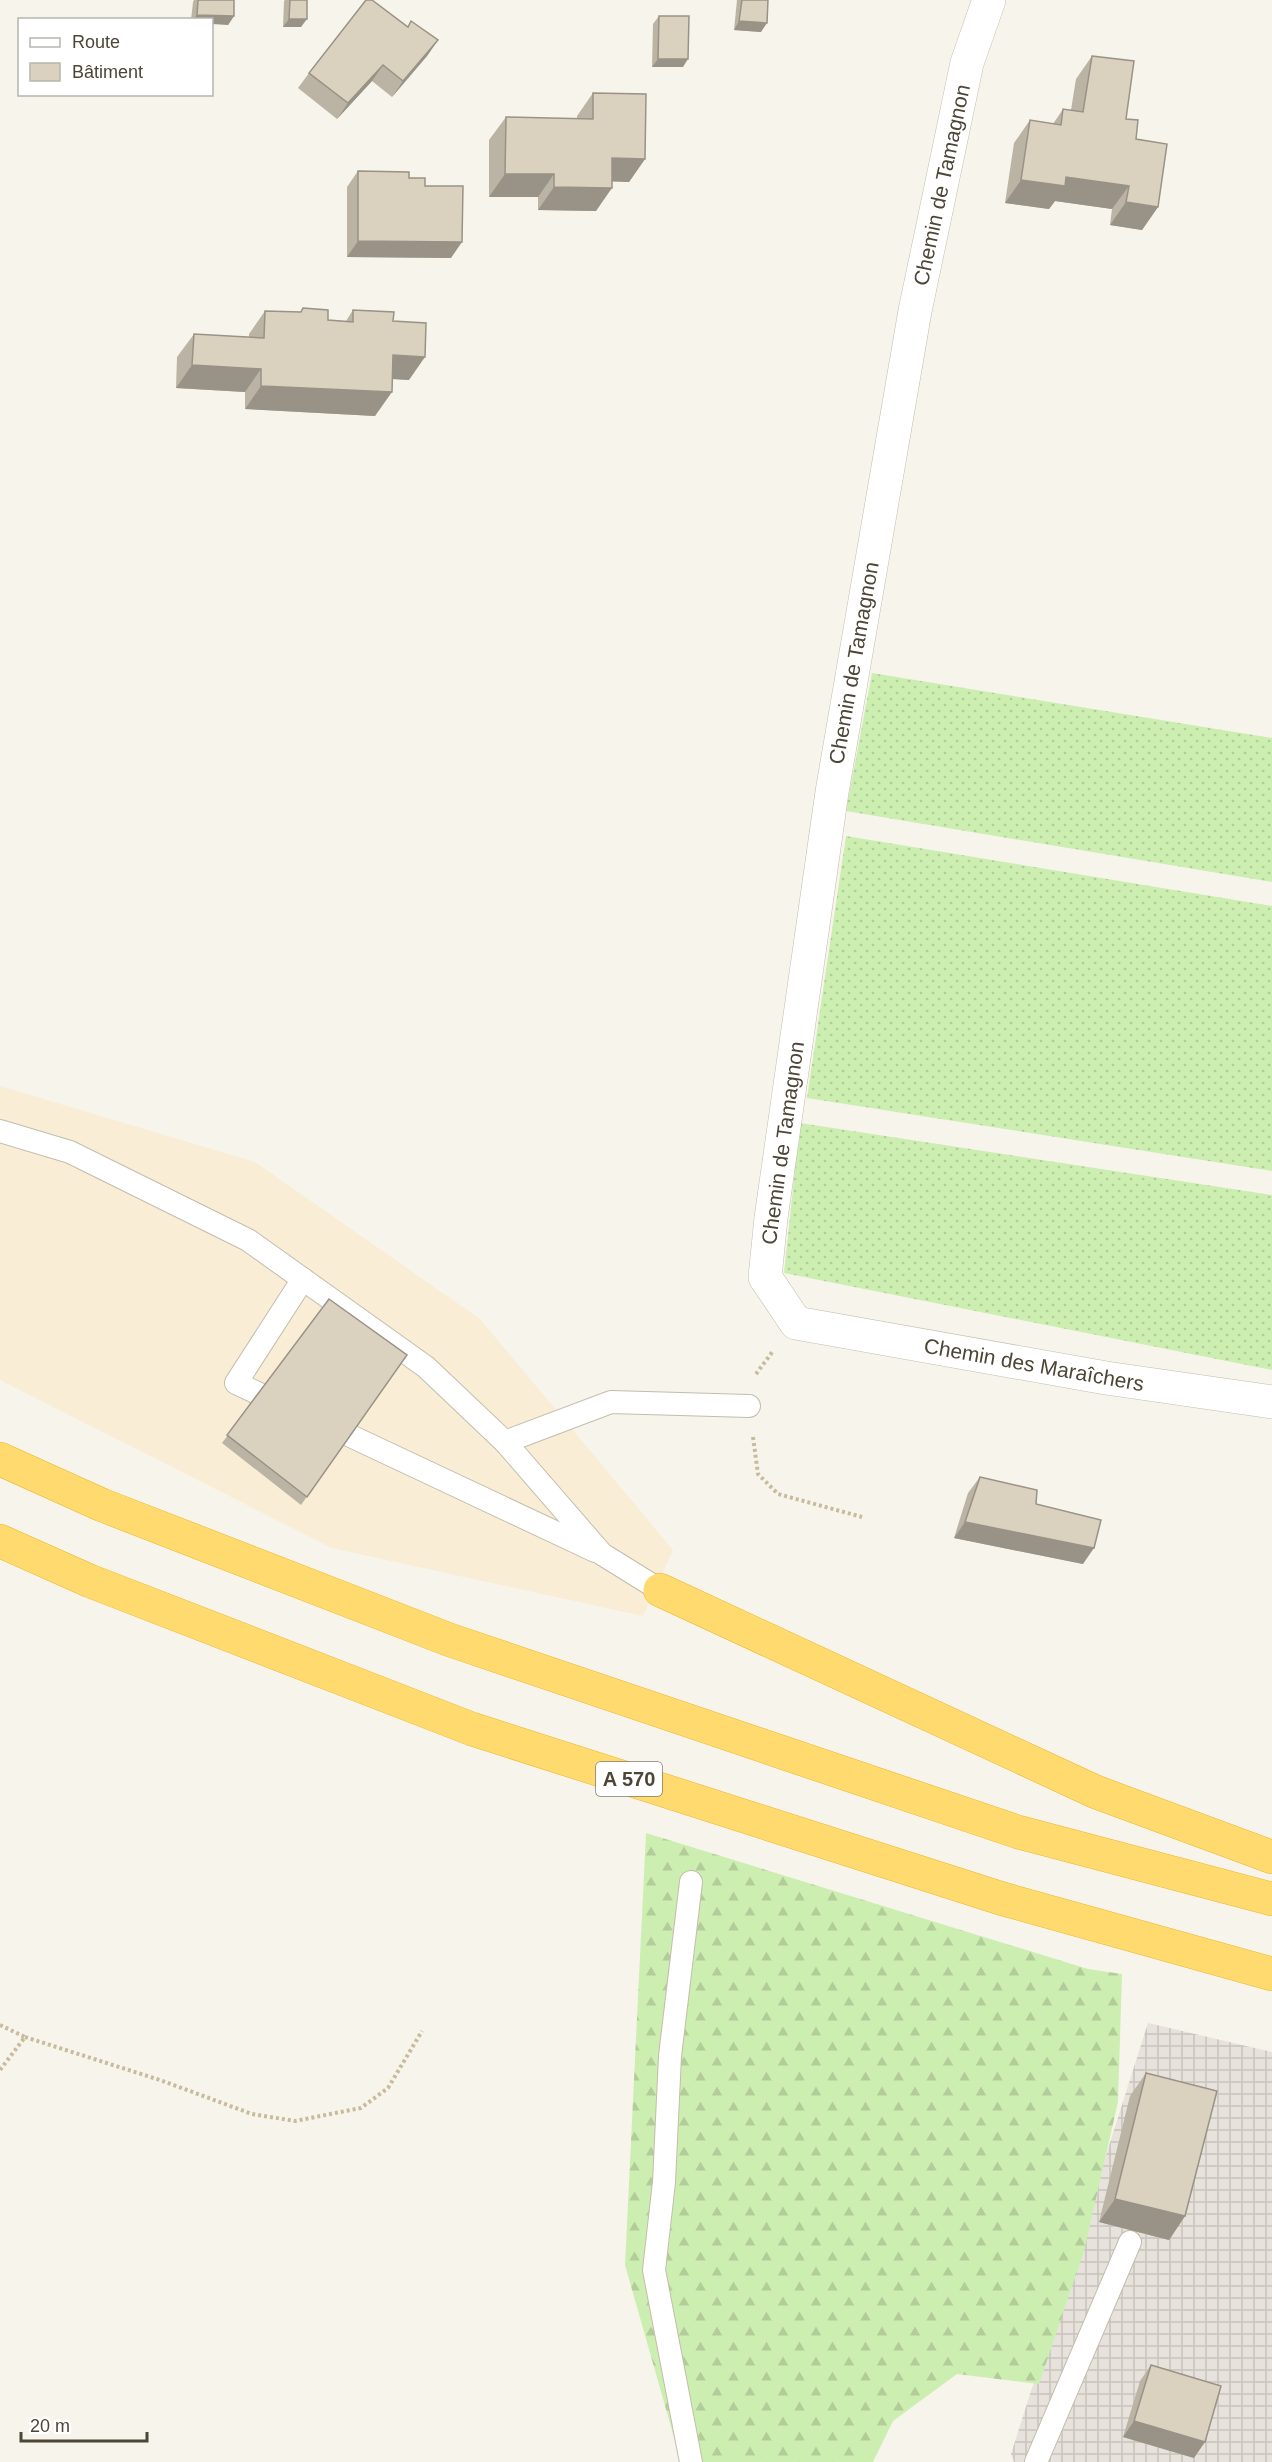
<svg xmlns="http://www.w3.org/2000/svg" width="1272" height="2462" viewBox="0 0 1272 2462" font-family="Helvetica,sans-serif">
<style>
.commercial{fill:#f9edd5}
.industrial{fill:url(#industrial-grid)}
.grass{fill:url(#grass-dots)}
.forest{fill:url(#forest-firs)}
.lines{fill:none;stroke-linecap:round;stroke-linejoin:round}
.service-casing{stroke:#c3bdac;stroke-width:24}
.minor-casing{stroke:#c3bdac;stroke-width:34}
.motorway-casing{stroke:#edb62f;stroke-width:34}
.path{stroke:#c7bb9c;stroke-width:4;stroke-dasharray:3 3;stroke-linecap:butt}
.service{stroke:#fff;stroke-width:22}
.minor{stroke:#fff;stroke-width:33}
.motorway{stroke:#ffda6e;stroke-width:33}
.wall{fill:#bbb4a4}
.shaded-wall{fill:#999286}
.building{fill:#dad1bf;stroke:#999286;stroke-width:1.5}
.labels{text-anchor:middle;stroke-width:4.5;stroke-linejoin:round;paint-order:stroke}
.shield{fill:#fff;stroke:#827e73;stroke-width:1.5}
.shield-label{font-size:20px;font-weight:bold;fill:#4c4637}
.street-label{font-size:21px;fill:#4c4637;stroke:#fff}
</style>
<defs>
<pattern id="industrial-grid" width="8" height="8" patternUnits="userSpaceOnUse" patternTransform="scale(1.5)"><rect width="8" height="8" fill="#e7e3dc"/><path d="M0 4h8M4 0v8" fill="none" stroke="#c8c4bd"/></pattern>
<pattern id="grass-dots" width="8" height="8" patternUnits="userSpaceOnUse" patternTransform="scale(1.5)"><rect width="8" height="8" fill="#cdeeb1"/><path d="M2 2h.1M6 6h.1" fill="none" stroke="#b2cd99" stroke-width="1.8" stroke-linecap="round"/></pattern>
<pattern id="forest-firs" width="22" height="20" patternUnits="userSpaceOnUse" patternTransform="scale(1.5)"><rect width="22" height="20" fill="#cdeeb1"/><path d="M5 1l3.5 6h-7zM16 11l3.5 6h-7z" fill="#b2cd99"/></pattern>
</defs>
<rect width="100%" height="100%" fill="#f7f4eb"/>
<path class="commercial" d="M0 1086 255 1162 480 1319 673 1550 643 1616 332 1548 0 1380Z"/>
<path class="industrial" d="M1148 2023 1272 2052V2462H1014L1011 2454Z"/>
<g class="grass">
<path d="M872 673 1272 738V882L846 811Z"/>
<path d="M846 836 1272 906V1171L807 1098Z"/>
<path d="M800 1123 1272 1195V1370L784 1273Z"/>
</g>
<path class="forest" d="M646 1833 1088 1969 1122 1974 1118 2102 1084 2251 1039 2384 957 2374 893 2421 873 2462H681L625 2265Z"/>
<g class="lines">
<defs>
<g id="service">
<path d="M0 1131 70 1152 248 1240 426 1367 505 1442 602 1554 660 1590"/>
<path d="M285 1406 236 1383 303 1279"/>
<path d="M323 1423 595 1551"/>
<path d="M505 1442 611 1402 749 1406"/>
<path d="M691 2462 654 2270 664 2182 670 2056 691 1882"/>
<path d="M1036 2462 1130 2242"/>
</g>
<path id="minor" d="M989 0 967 63 915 311 832 792 771 1218 765 1277 796 1323 1106 1378 1272 1402"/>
<g id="motorway">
<path d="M0 1459 102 1505 450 1640 1018 1832 1272 1899"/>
<path d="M0 1541 90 1581 472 1729 1003 1899 1272 1974"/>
<path d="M660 1590 1096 1792 1272 1857"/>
</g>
</defs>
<use href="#service" class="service-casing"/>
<use href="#minor" class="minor-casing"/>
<use href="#motorway" class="motorway-casing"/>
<g class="path">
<path d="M756 1374 773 1351"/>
<path d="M753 1437 758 1474 778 1494 862 1517"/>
<path d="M0 2025 25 2037 0 2070"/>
<path d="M25 2037 160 2080 252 2114 295 2121 361 2108 388 2088 422 2031"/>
</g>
<use href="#service" class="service"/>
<use href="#minor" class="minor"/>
<use href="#motorway" class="motorway"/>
</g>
<g class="wall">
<path d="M194 0H234V16L228 25 212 20H191L193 2Z"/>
<path d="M285 0H307L301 27H283L284 1Z"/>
<path d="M737 0H768L761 32 734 30Z"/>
<path d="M659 16 683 67H652L653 24Z"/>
<path d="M407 27 438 40 427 56 392 97 372 81 337 119 298 88 309 73Z"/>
<path d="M1092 56 1126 119 1136 139 1158 207 1142 230 1110 225 1112 209 1055 201 1049 209 1005 203 1014 143 1030 120 1053 124 1063 109 1071 110 1076 79Z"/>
<path d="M593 93 645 159 629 182 612 181 596 211 538 210V197H489V140L506 117 577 119V116Z"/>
<path d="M358 171 409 178 425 186 451 258 347 257V187Z"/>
<path d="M303 308 328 320 346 321 353 310 393 321 409 380 392 379 375 416 245 409V392L176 388 177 357 194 334 249 337V334L265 311 300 312Z"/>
<path d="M329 1299 407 1355 301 1505 222 1443Z"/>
<path d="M980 1477 1083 1564 954 1538 968 1493Z"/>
<path d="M1146 2073 1185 2216 1169 2240 1099 2222 1130 2096Z"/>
<path d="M1151 2365 1194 2458 1123 2437 1140 2381Z"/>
</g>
<g class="shaded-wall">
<path d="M197 15 234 16 228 25 212 24V20H193Z"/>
<path d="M289 19H307L301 27H283Z"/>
<path d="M739 21 767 23 761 32 734 30Z"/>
<path d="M438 40 427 56 392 97 403 81Z"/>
<path d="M658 59H688L683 67H652Z"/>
<path d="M383 65 372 81 337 119 348 103Z"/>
<path d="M612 158 645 159 629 182 596 181Z"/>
<path d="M505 174H554L538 197H489Z"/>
<path d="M1066 177 1129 186 1112 209 1055 201 1049 209 1005 203 1021 180Z"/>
<path d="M554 187 612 188 596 211 538 210Z"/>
<path d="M1126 202 1158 207 1142 230 1110 225Z"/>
<path d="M358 241 462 242 451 258 347 257Z"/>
<path d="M393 355 425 357 409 380 377 378Z"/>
<path d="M192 365 261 369 245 392 176 388Z"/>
<path d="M261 386 392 392 375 416 245 409Z"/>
<path d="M965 1522 1094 1548 1083 1564 954 1538Z"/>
<path d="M1115 2199 1185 2216 1169 2240 1099 2222Z"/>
<path d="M1134 2421 1205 2442 1194 2458 1123 2437Z"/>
</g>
<g class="building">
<path d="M198 0H234V16L197 15Z"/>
<path d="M290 0H307V19H289Z"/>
<path d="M366 0H372L408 27 411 21 438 40 403 81 383 65 348 103 309 73Z"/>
<path d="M742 0H768L767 23 739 21Z"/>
<path d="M659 16H689L688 59H658Z"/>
<path d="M1092 56 1134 61 1126 119 1138 120 1136 139 1167 144 1158 207 1126 202 1129 186 1066 177 1065 186 1021 180 1030 120 1061 125 1063 109 1083 112Z"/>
<path d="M593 93 646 94 645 159 612 158V188L554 187V174H505L506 117 593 119Z"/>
<path d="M358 171 409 172V178H425V186H463L462 242 358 241Z"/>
<path d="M303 308 328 310V320L353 322V310L394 312 393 321 426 323 425 357 393 355 392 392 261 386V369L192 365 194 334 264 338 265 311 301 312Z"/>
<path d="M329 1299 407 1355 307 1497 227 1435Z"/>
<path d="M980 1477 1037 1490 1036 1504 1101 1520 1094 1548 965 1522Z"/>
<path d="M1146 2073 1217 2091 1185 2216 1115 2199Z"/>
<path d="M1151 2365 1221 2386 1205 2442 1134 2421Z"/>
</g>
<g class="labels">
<rect class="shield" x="596" y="1762" width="66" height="34" rx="4.5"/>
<g class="shield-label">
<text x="629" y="1786">A 570</text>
</g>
<g class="street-label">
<text transform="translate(942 185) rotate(-78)" y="7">Chemin de Tamagnon</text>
<text transform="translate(854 663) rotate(-80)" y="7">Chemin de Tamagnon</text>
<text transform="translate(783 1143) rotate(-82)" y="7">Chemin de Tamagnon</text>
<text transform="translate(1034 1365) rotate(10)" y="7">Chemin des Maraîchers</text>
</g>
</g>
<rect x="18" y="18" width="195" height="78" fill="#ffffff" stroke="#b7b5af" stroke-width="1.5"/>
<rect x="30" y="38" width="30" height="9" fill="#ffffff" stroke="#b7b5af" stroke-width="1.5"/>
<text x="72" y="48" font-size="18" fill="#4c4637">Route</text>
<rect x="30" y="63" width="30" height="18" fill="#dad1bf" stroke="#b7b5af" stroke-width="1.5"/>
<text x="72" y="78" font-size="18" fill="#4c4637">Bâtiment</text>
<path d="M21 2432v9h126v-9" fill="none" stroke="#4c4637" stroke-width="3"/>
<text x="30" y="2432" font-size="18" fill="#4c4637" stroke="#ffffff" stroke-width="4.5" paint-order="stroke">20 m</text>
</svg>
